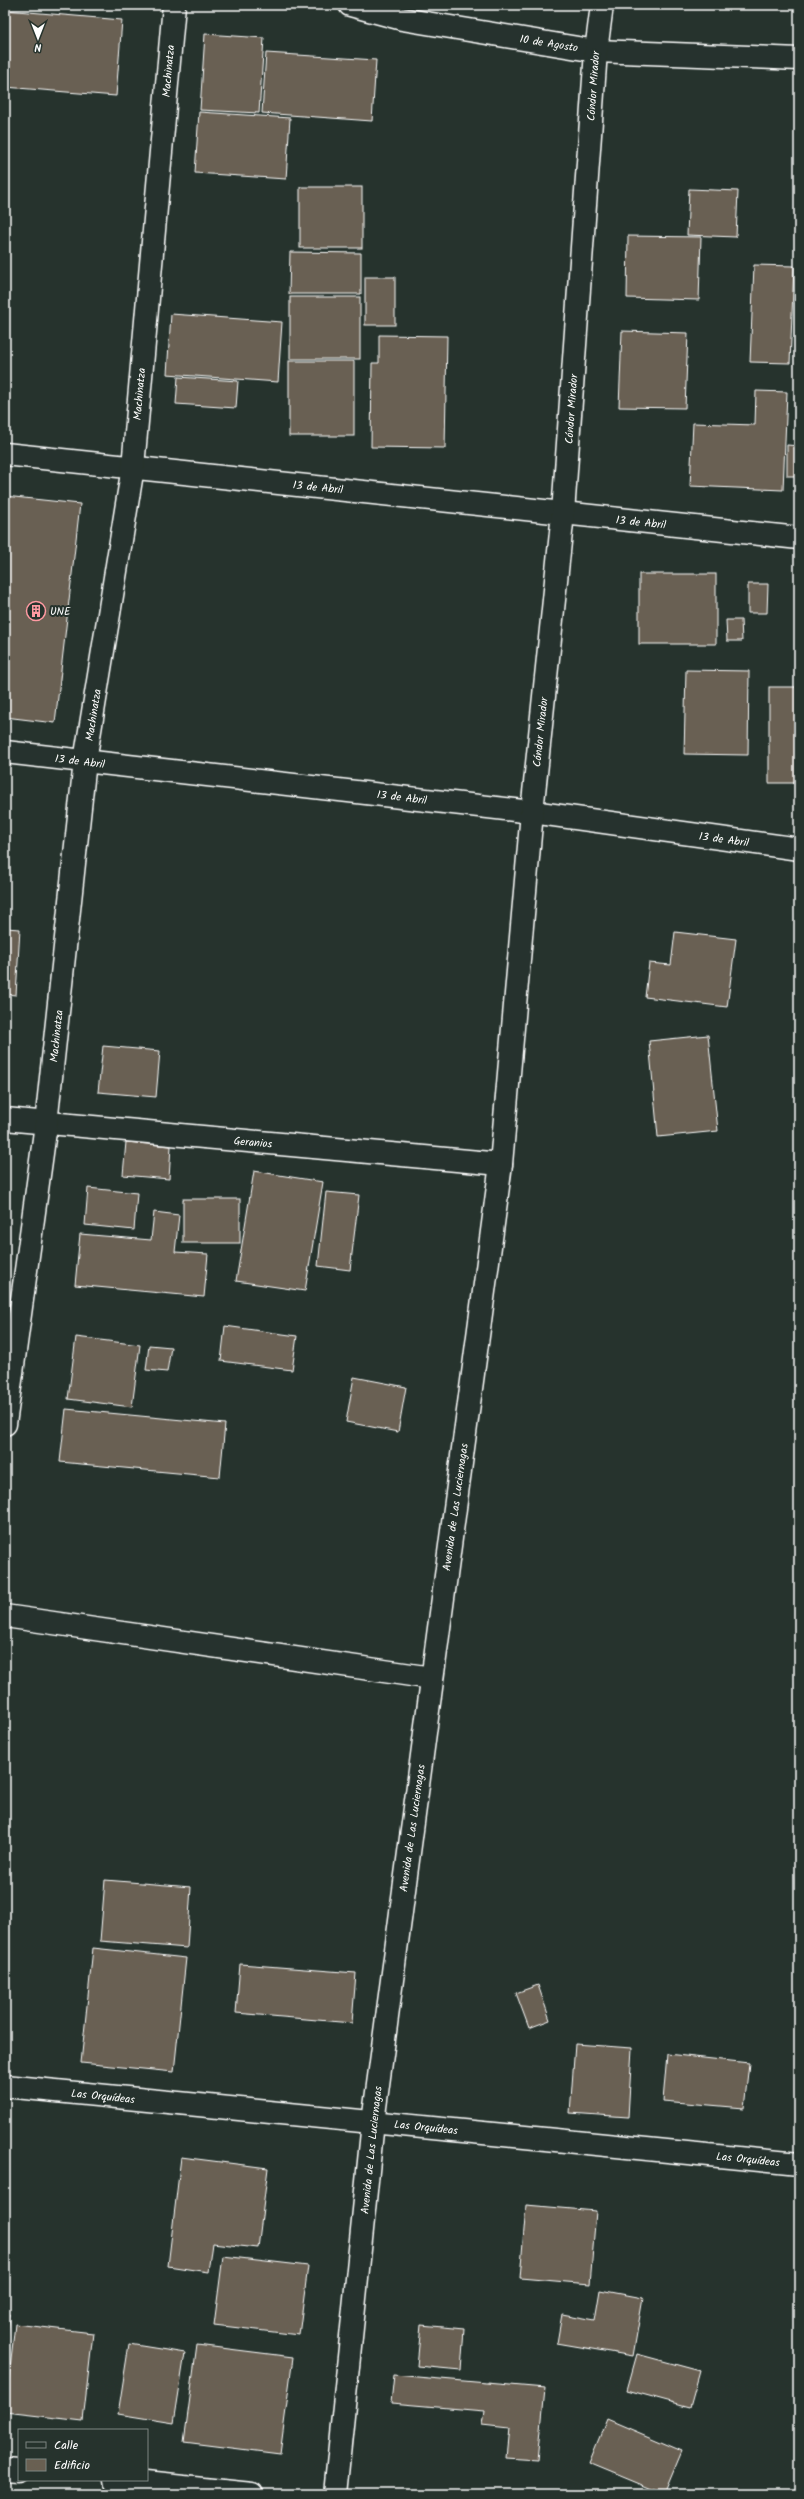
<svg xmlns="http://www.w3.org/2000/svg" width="804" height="2499" viewBox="0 0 804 2499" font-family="Kalam,sans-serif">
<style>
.building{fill:#696052;stroke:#fff}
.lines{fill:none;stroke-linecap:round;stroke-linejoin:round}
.street-casing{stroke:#fff;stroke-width:25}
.street{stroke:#26332d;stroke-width:22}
.labels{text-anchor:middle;stroke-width:4;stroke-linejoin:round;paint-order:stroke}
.street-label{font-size:11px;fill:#fff;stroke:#26332d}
.poi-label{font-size:11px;fill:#fff;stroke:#26332d;text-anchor:start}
</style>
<rect width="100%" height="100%" fill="#26332d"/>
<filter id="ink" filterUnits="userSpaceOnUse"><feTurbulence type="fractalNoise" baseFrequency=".025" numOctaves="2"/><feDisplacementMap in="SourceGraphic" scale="8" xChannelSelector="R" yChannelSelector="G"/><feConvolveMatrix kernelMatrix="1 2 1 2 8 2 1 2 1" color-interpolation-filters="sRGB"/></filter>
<g filter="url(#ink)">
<g class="building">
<path d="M5 10 122 20 116 96 5 87Z"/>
<path d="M205 34 264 38 259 113 200 110Z"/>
<path d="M266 53 376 60 372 121 262 113Z"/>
<path d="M199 112 290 118 286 179 195 173Z"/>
<rect x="300" y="187" width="62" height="61"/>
<path d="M689 189 738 191 736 237 687 235Z"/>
<path d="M628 236 701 237 699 300 627 298Z"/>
<path d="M290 252 361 253V294H289Z"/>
<path d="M754 265 794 266 790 363 750 362Z"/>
<rect x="365" y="277" width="30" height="48"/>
<rect x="290" y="297" width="70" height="62"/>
<path d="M171 314 282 322 278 382 167 374Z"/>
<path d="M622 331 688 333 685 408 619 407Z"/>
<path d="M379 335 447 336 445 448 371 447 372 363H379Z"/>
<rect x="289" y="361" width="65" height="75"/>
<path d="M178 377 238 381 236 408 176 404Z"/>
<path d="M756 391 787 392 783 490 690 486 693 423 755 425Z"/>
<path d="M787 445 799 446V476H787Z"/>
<path d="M5 496 80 504 55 723 5 717Z"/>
<rect x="639" y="574" width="77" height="70"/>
<path d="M748 584H768L767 613H748Z"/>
<path d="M726 620H741L742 641H727Z"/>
<path d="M686 670 749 671 748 755 684 754Z"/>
<rect x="769" y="687" width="30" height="96"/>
<path d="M5 928 20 929 16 995 5 994Z"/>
<path d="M675 932 736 939 727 1007 645 997 649 963 671 965Z"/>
<path d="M708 1035 718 1131 658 1137 649 1041Z"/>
<path d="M103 1046 160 1051 156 1097 98 1092Z"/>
<path d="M126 1142 171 1146 169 1179 123 1175Z"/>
<path d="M254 1171 323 1182 305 1291 236 1281Z"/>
<path d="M88 1188 137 1193 134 1230 85 1225Z"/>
<path d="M326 1192 359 1195 350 1270 318 1266Z"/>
<rect x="183" y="1199" width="57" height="44"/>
<path d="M154 1212 179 1215 175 1252 208 1254 204 1297 75 1285 80 1234 151 1240Z"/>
<path d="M225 1326 297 1336 292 1370 221 1361Z"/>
<path d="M76 1337 140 1345 132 1407 68 1399Z"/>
<path d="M149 1345 171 1347 167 1372 146 1370Z"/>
<path d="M354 1377 406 1387 398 1432 346 1422Z"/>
<path d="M66 1409 225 1424 220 1477 60 1462Z"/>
<path d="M105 1880 191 1887 187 1948 100 1941Z"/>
<path d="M93 1948 186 1958 174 2072 81 2063Z"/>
<path d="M240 1964 356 1973 352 2023 236 2013Z"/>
<path d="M538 1985 550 2020 529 2028 516 1993Z"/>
<path d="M575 2044 632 2048 628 2117 570 2113Z"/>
<path d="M667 2054 749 2063 744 2108 663 2101Z"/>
<path d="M181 2157 268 2168 258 2248 212 2243 208 2272 168 2266Z"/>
<path d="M526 2205 596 2211 590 2284 520 2278Z"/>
<path d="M223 2256 308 2266 299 2335 214 2325Z"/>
<path d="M600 2290 643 2298 633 2356 557 2343 562 2314 595 2320Z"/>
<path d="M5 2313 10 2314 5 2358Z"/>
<path d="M15 2324 93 2333 83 2421 5 2412Z"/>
<path d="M421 2325 464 2329 461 2370 417 2366Z"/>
<path d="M129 2344 185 2353 174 2423 118 2414Z"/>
<path d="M197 2345 293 2357 280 2454 184 2442Z"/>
<path d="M637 2354 700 2371 690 2407 627 2390Z"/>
<path d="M394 2375 545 2388 538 2460 506 2458 509 2428 482 2425 484 2411 391 2403Z"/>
<path d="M607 2419 682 2451 664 2494 589 2463Z"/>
</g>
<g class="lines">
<defs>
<g id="street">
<path d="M350 5 402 19 596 51 799 59"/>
<path d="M5 454 799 538"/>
<path d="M5 752 532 812 799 849"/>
<path d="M5 1119 501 1164"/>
<path d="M5 1424 46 1124 85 761 133 467 174 5"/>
<path d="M5 1616 432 1678"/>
<path d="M5 2086 799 2164"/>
<path d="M5 2469 19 2470"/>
<path d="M115 2480 252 2494"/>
<path d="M335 2494 373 2122 501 1164 532 812 563 513 596 51 602 5"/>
</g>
</defs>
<use href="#street" class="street-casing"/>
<use href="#street" class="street"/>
</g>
</g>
<defs>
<symbol id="building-ring" viewBox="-11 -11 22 22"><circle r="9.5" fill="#26332d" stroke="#ff9aa2" stroke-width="1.5"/><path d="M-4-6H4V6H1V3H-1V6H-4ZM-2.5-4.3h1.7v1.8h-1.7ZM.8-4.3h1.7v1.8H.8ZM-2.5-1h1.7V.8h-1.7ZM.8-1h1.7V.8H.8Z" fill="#ff9aa2"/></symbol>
</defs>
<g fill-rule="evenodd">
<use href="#building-ring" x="25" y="600" width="22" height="22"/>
</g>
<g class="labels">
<g class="street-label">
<text transform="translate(549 43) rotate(9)" y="4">10 de Agosto</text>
<text transform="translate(168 71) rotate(-85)" y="4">Machinatza</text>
<text transform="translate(593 86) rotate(-86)" y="4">Cóndor Mirador</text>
<text transform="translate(139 394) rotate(-85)" y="4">Machinatza</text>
<text transform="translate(571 409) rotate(-86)" y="4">Cóndor Mirador</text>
<text transform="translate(318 487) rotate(6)" y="4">13 de Abril</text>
<text transform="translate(641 522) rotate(6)" y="4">13 de Abril</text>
<text transform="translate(93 715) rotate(-81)" y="4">Machinatza</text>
<text transform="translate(540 732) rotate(-84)" y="4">Cóndor Mirador</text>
<text transform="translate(80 761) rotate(7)" y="4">13 de Abril</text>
<text transform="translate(402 797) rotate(7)" y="4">13 de Abril</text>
<text transform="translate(724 839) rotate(8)" y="4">13 de Abril</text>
<text transform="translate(56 1036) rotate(-84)" y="4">Machinatza</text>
<text transform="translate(253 1142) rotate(5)" y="4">Geranios</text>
<text transform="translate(455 1507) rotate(-82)" y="4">Avenida de Las Luciernagas</text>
<text transform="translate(412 1828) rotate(-82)" y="4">Avenida de Las Luciernagas</text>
<text transform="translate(103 2096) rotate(6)" y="4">Las Orquídeas</text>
<text transform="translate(426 2127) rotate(6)" y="4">Las Orquídeas</text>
<text transform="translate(371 2150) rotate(-84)" y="4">Avenida de Las Luciernagas</text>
<text transform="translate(748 2159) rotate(6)" y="4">Las Orquídeas</text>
</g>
<g class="poi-label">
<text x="50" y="615">UNE</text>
</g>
</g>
<rect width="804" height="2499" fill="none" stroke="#26332d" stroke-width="20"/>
<rect x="10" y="10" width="784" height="2479" fill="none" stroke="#fff" stroke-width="1.5" filter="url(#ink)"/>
<rect x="18" y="2429" width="130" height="52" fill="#26332d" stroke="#7d8581"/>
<rect x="26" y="2442" width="20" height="6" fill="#26332d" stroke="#7d8581"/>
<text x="54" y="2449" font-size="12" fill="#ffffff">Calle</text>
<rect x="26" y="2459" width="20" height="12" fill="#696052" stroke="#7d8581"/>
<text x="54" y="2469" font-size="12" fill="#ffffff">Edificio</text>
<g transform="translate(38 38) rotate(180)" stroke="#26332d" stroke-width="3" paint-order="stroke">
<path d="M0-3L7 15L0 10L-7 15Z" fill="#ffffff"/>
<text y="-6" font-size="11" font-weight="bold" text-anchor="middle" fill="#ffffff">N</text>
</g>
</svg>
